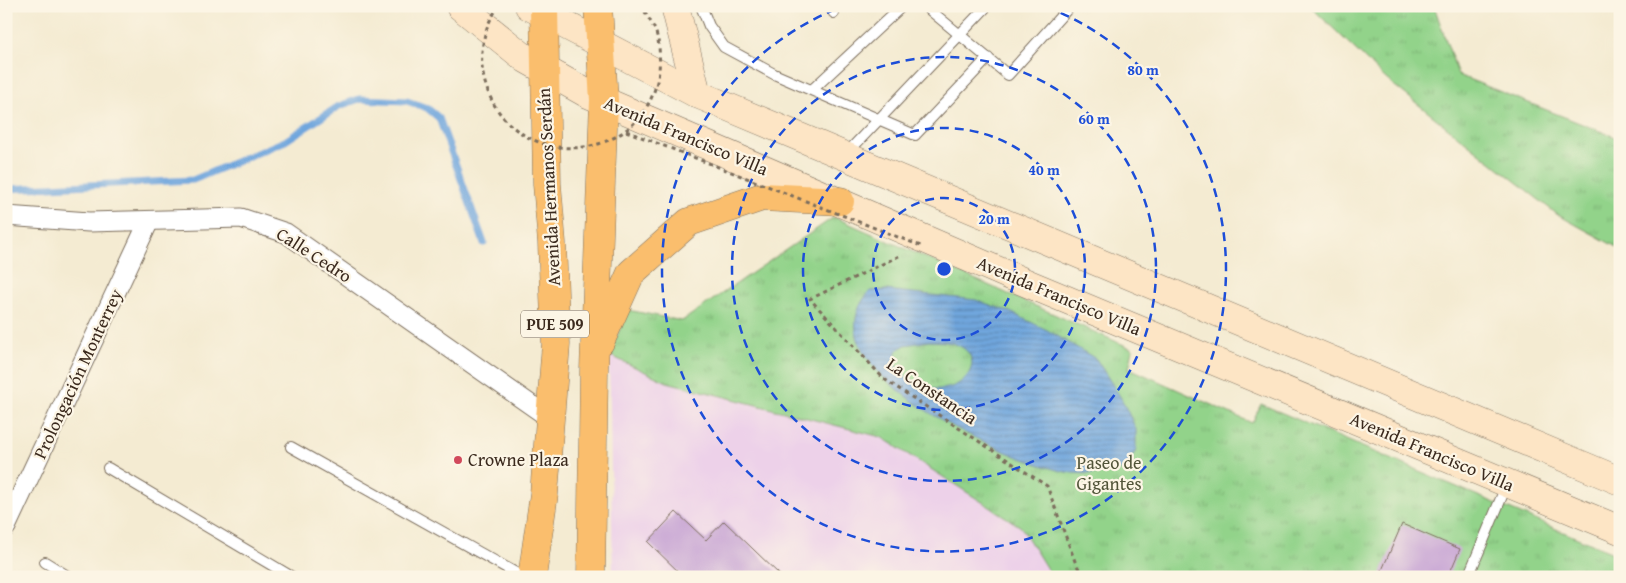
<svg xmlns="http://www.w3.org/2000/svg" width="1626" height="583" viewBox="0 0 1626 583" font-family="'Gentium Book Plus',serif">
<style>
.built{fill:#edd1e9}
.grass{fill:url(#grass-tufts);stroke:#667e54}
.water{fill:url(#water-rules);stroke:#56687e;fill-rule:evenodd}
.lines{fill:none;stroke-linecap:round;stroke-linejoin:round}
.stream{stroke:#70a6dd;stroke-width:7}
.building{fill:#c29dd3}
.lane-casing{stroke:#7c6e5d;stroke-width:12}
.street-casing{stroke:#7c6e5d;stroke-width:21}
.secondary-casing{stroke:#7c6e5d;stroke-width:29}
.primary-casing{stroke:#7c6e5d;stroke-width:29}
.path{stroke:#7c6e5d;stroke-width:3;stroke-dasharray:4 4;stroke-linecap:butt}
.lane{stroke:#fff;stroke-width:10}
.street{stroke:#fff;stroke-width:19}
.secondary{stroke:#fde5c5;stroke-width:28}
.primary{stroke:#fabe6d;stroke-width:28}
.path-bridge{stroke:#7c6e5d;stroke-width:3;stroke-dasharray:4 4;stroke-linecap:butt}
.ring{fill:none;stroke:#1d4ed8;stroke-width:2.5;stroke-dasharray:9 6}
.poi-dot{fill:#d1495b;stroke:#fcf5e5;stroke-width:2}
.labels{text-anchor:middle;stroke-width:4.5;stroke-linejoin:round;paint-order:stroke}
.shield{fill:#fcf5e5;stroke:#75675a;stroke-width:1}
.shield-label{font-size:16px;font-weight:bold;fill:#3b2a1e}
.street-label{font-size:18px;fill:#3b2a1e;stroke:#fcf5e5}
.poi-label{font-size:18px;fill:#3b2a1e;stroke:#fcf5e5;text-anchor:start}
.park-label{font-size:18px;fill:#515439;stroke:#fcf5e5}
.centre{fill:#1d4ed8;stroke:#fcf5e5;stroke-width:2.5}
.ring-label{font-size:15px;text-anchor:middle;font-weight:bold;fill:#1d4ed8;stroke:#fcf5e5;stroke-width:4.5;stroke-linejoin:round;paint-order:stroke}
</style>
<defs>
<pattern id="grass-tufts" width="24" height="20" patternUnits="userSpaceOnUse" patternTransform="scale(1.25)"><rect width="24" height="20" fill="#92d38a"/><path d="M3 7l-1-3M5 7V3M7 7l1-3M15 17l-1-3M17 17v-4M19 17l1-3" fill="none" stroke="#7fb577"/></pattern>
<pattern id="water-rules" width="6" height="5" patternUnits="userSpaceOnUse" patternTransform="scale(1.25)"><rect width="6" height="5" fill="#70a6dd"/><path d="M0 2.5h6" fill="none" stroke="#5d87b3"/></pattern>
</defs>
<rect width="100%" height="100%" fill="#fcf5e5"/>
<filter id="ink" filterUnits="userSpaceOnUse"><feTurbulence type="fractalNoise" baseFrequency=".02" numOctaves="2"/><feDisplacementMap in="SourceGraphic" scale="10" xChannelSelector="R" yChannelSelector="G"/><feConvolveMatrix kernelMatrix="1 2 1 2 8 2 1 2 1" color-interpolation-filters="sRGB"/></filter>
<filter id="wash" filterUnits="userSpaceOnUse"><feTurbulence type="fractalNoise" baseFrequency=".0096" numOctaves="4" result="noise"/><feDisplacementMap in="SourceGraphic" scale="20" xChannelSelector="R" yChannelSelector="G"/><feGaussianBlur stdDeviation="1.12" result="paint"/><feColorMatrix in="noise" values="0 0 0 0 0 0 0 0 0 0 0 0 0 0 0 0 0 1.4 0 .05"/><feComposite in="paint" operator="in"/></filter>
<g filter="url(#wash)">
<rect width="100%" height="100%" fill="#f4ebd2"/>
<path class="built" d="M609 355 667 382 881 437 1021 527 1052 577H613Z"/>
<g class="grass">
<path d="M1310 6H1434L1458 75 1620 139V249L1558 215 1386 79Z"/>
<path d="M834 217 1133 349 1129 368 1252 423 1261 404 1620 556V577H1052L1021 527 881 437 667 382 609 355 628 310 682 321Z"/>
</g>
<path class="water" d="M886 290 976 300 1010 312 1049 331 1096 359 1121 398 1136 429V450L1126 469C1107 472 1086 476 1066 472 1010 461 799 369 870 291ZM929 341C936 342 945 341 952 343 1004 358 943 424 895 365L896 351 905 345Z"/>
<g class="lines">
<path class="stream" d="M6 189 193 180 285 141 339 106 359 99 407 101 427 108 439 118 484 243"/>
</g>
<g id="blocks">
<g class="building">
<path d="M676 512 706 540 724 521 782 577H684L648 542Z"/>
<path d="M1402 524 1460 549 1448 577H1379Z"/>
</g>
</g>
</g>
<g filter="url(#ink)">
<use href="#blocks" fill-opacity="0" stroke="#7c6e5d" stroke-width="1"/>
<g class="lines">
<defs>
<g id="lane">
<path d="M701 6 709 26 724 47 774 74 915 135 988 58"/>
<path d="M829 6 834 13"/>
<path d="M925 6 1008 75 1070 6"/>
<path d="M813 89 902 6"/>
<path d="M846 154 987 6"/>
<path d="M291 447 523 577"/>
<path d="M108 468 292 577"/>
<path d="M45 562 69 577"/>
<path d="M1471 570 1507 484"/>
</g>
<g id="street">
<path d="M6 216 89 222 241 218 286 233 551 419"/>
<path d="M6 527 149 221"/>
</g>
<g id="secondary">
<path d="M460 6 526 59 588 94 1029 284 1620 530"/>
<path d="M529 6 697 94 1620 481"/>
<path d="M675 6 697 94"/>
</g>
<g id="primary">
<path d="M600 342 631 273 689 222 762 197 840 201"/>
<path d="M532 577 544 494 556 344 552 243 547 184 544 6"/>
<path d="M591 577 594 370 604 100 598 6"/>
</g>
</defs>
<use href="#lane" class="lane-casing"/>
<use href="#street" class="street-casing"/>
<use href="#secondary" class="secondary-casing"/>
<use href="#primary" class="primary-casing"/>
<path class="path" d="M899 256 810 299 884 379 1047 486 1076 564 1084 577"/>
<use href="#lane" class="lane"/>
<use href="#street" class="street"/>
<use href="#secondary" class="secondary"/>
<use href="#primary" class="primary"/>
<g class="path-bridge">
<path d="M500 6C484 22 479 53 483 74 502 174 645 172 659 71 660 58 660 42 655 30 651 22 646 14 642 6"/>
<path d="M626 131 921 246"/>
</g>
</g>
</g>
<g class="ring">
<circle cx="944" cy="269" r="71"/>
<circle cx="944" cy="269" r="141"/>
<circle cx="944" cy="269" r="212"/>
<path d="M1047 7A282 282 0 1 1 841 7"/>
</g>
<circle class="poi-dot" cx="458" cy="460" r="5"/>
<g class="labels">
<rect class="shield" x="521" y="310.5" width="68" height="27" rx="4"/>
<g class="shield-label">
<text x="555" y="330">PUE 509</text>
</g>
<g class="street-label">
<text transform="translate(686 136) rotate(23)" y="6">Avenida Francisco Villa</text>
<text transform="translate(549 187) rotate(-93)" y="6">Avenida Hermanos Serdán</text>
<text transform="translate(314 255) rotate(33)" y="6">Calle Cedro</text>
<text transform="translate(1059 296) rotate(23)" y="6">Avenida Francisco Villa</text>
<text transform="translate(78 374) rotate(-65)" y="6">Prolongación Monterrey</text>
<text transform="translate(932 391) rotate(34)" y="6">La Constancia</text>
<text transform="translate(1432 452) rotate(23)" y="6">Avenida Francisco Villa</text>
</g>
<g class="poi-label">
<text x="468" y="466">Crowne Plaza</text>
</g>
<g class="park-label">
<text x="1109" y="469">Paseo de<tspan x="1109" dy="21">Gigantes</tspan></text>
</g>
</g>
<circle cx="944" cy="269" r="8" class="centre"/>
<g class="ring-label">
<text x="1143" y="75">80 m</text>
<text x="1094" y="124">60 m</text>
<text x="1044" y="175">40 m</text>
<text x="994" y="224">20 m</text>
</g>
<rect width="1626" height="583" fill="none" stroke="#fcf5e5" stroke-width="25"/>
</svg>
